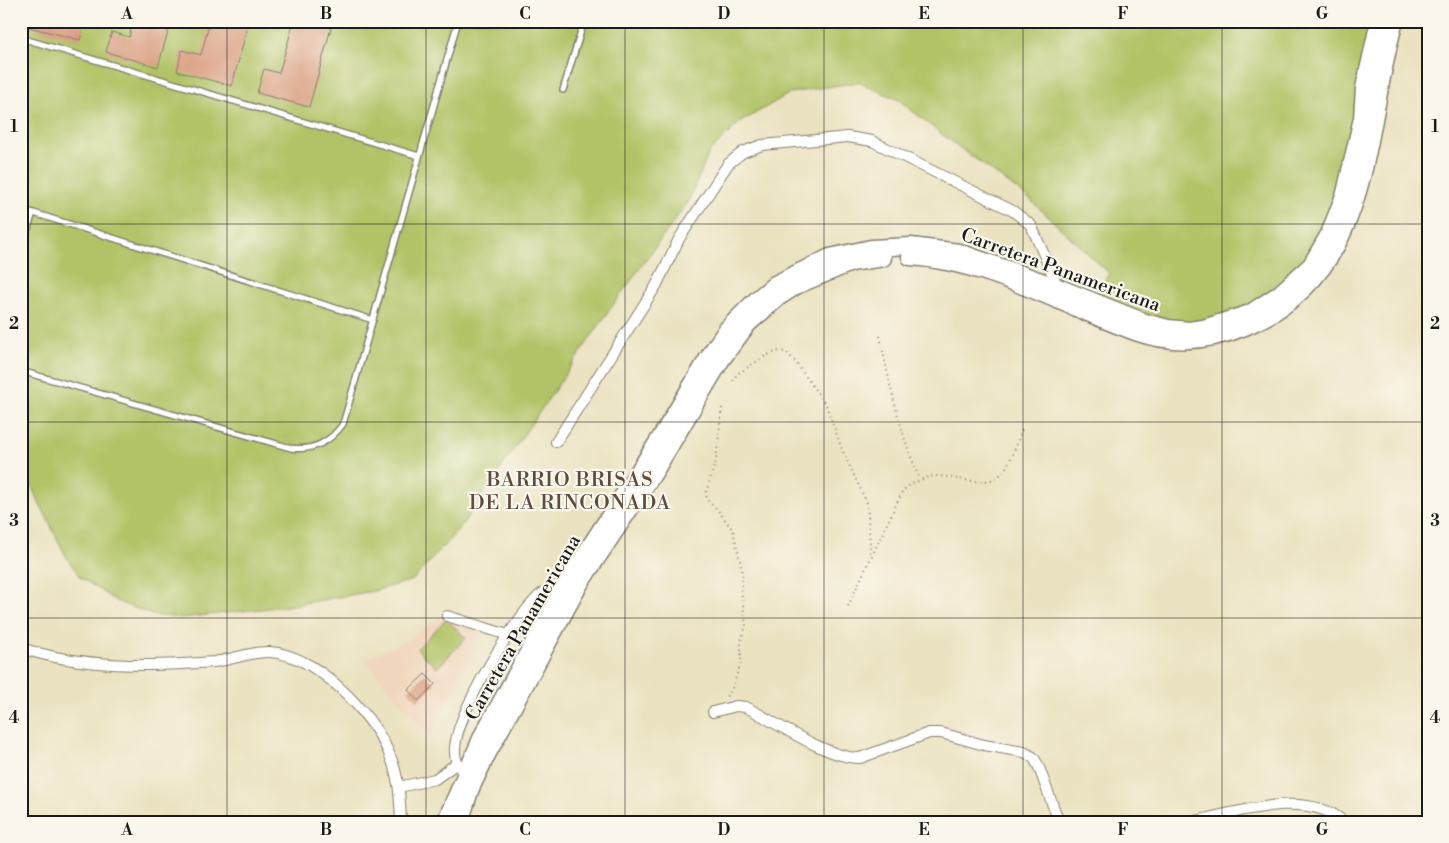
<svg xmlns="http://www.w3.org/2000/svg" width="1449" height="843" viewBox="0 0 1449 843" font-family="'Libre Bodoni',serif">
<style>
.built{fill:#f0d6bc}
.green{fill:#b1c366;stroke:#667041}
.building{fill:#d99e81}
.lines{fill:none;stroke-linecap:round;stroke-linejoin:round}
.service-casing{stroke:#837f6e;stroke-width:8}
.minor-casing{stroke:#837f6e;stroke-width:12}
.primary-casing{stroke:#837f6e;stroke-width:19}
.path{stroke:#837f6e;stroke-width:2;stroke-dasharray:1 4;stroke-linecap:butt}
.service{stroke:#fff;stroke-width:5}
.minor{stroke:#fff;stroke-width:10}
.primary{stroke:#fff;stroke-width:16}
.grid{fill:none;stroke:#1c1c1c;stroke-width:1;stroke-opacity:0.55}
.labels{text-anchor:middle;stroke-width:4.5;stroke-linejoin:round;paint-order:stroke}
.street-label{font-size:19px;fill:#1c1c1c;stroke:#fbf7ec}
.neighbourhood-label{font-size:20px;letter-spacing:1px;fill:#5e4a3f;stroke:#fbf7ec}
.neatline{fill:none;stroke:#1c1c1c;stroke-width:2}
.grid-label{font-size:16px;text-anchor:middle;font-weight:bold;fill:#1c1c1c}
</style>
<rect width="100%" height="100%" fill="#fbf7ec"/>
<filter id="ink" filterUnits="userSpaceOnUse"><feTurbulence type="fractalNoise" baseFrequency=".02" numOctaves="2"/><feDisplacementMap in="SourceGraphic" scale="10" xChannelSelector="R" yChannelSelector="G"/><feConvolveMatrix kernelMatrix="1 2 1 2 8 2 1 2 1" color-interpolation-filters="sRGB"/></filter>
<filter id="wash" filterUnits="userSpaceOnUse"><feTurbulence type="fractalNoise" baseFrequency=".0096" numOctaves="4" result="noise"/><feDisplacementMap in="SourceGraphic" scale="20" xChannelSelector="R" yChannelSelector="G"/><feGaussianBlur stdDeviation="1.12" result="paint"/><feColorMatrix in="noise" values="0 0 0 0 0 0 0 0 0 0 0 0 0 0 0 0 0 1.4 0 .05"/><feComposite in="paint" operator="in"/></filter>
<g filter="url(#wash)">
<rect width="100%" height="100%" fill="#eae2c0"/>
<path class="built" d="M449 610 485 624 430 737 364 659 402 643Z"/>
<g class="green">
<path d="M21 21H1379L1345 193 1290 285 1203 328 1092 303 1109 273 1027 197 936 130 899 100 858 82 790 93 739 123 709 153 688 202 613 305 459 529 413 580 374 591 287 606 181 618 152 615 116 601 80 577 67 558 21 466Z"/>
<path d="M446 619 466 638 437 668 417 649Z"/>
</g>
<g id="blocks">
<g class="building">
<path d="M21 21H85L80 40 21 25Z"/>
<path d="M133 21H171L158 67 106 52 112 32 129 37Z"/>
<path d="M210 21H249L232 86 177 71 182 50 201 55Z"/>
<path d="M294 21H333L309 107 257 93 264 69 279 73Z"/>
<path d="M425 674 435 684 418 701 408 690Z"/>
</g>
</g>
</g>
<g filter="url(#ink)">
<use href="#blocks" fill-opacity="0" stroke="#837f6e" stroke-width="1"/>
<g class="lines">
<defs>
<g id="service">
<path d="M21 38 419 156"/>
<path d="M563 90 584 21"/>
<path d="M21 209 373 320"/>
<path d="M21 249 33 213"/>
<path d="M21 371 291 448C314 451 330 442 343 424L458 21"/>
</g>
<g id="minor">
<path d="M556 442 656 286 679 239 728 164 743 152 762 145 848 137 872 141 1013 211 1031 225 1058 287"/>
<path d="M447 616 508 635"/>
<path d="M21 648C82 668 151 667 214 662 233 660 250 651 270 652 316 655 370 711 388 751 399 774 400 797 401 822"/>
<path d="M713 712 736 706 746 707C775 722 829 759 860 758L929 733H941L984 745 1024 752 1033 757 1038 765 1059 822"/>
<path d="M465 775C458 766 454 759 455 748 457 712 513 620 540 595 548 589 559 585 567 580"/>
<path d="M399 787 435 779 456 764"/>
<path d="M1190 822C1235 813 1307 788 1344 822"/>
</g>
<g id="primary">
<path d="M910 257C990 262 1064 307 1138 333 1174 345 1210 342 1245 327 1375 274 1362 135 1395 21"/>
<path d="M445 822 483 734 568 580 660 438 714 348 727 329 757 299 775 284 830 257 871 248 911 246 959 252 1058 287 1145 322 1168 328 1189 330 1203 328 1250 313 1279 294 1301 274 1311 265 1329 234 1345 193 1362 118 1364 88 1379 21"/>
<path d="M460 822 471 788 487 755 581 582 654 473 722 359 748 324 779 297 798 285 851 263 883 258"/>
</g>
</defs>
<use href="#service" class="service-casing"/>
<use href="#minor" class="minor-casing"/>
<use href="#primary" class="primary-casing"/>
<g class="path">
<path d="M880 336C890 387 900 432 920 480"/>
<path d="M733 381 737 374 767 355 779 351 786 352 794 360 826 405 843 452 867 503 871 556"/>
<path d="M722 408 716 461 706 492 707 500 717 509 733 530 743 574 741 590 746 626 741 641V663L731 691 725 698"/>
<path d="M848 606 903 490C913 483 923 477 935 476 954 475 988 491 1003 472 1012 460 1016 444 1022 430"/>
</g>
<use href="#service" class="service"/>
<use href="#minor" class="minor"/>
<use href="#primary" class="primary"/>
</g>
</g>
<path class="grid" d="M227 21V822M426 21V822M625 21V822M824 21V822M1023 21V822M1222 21V822M21 224H1428M21 422H1428M21 618H1428"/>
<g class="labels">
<g class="street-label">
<text transform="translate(1061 269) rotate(20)" y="7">Carretera Panamericana</text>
<text transform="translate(522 627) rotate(-60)" y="7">Carretera Panamericana</text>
</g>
<g class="neighbourhood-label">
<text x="570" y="486">BARRIO BRISAS<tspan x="570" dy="23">DE LA RINCONADA</tspan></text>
</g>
</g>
<rect width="1449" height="843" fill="none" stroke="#fbf7ec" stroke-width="55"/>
<rect x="28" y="28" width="1394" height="788" class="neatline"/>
<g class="grid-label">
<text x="127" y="19">A</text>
<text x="326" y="19">B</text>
<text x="525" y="19">C</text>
<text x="724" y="19">D</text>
<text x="924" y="19">E</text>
<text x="1123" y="19">F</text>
<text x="1322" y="19">G</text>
<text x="14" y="132">1</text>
<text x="1435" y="132">1</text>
<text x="14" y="329">2</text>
<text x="1435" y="329">2</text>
<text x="14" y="526">3</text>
<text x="1435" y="526">3</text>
<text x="14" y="723">4</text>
<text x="1435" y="723">4</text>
<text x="127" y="835">A</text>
<text x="326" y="835">B</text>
<text x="525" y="835">C</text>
<text x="724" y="835">D</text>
<text x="924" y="835">E</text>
<text x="1123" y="835">F</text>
<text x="1322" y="835">G</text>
</g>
</svg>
